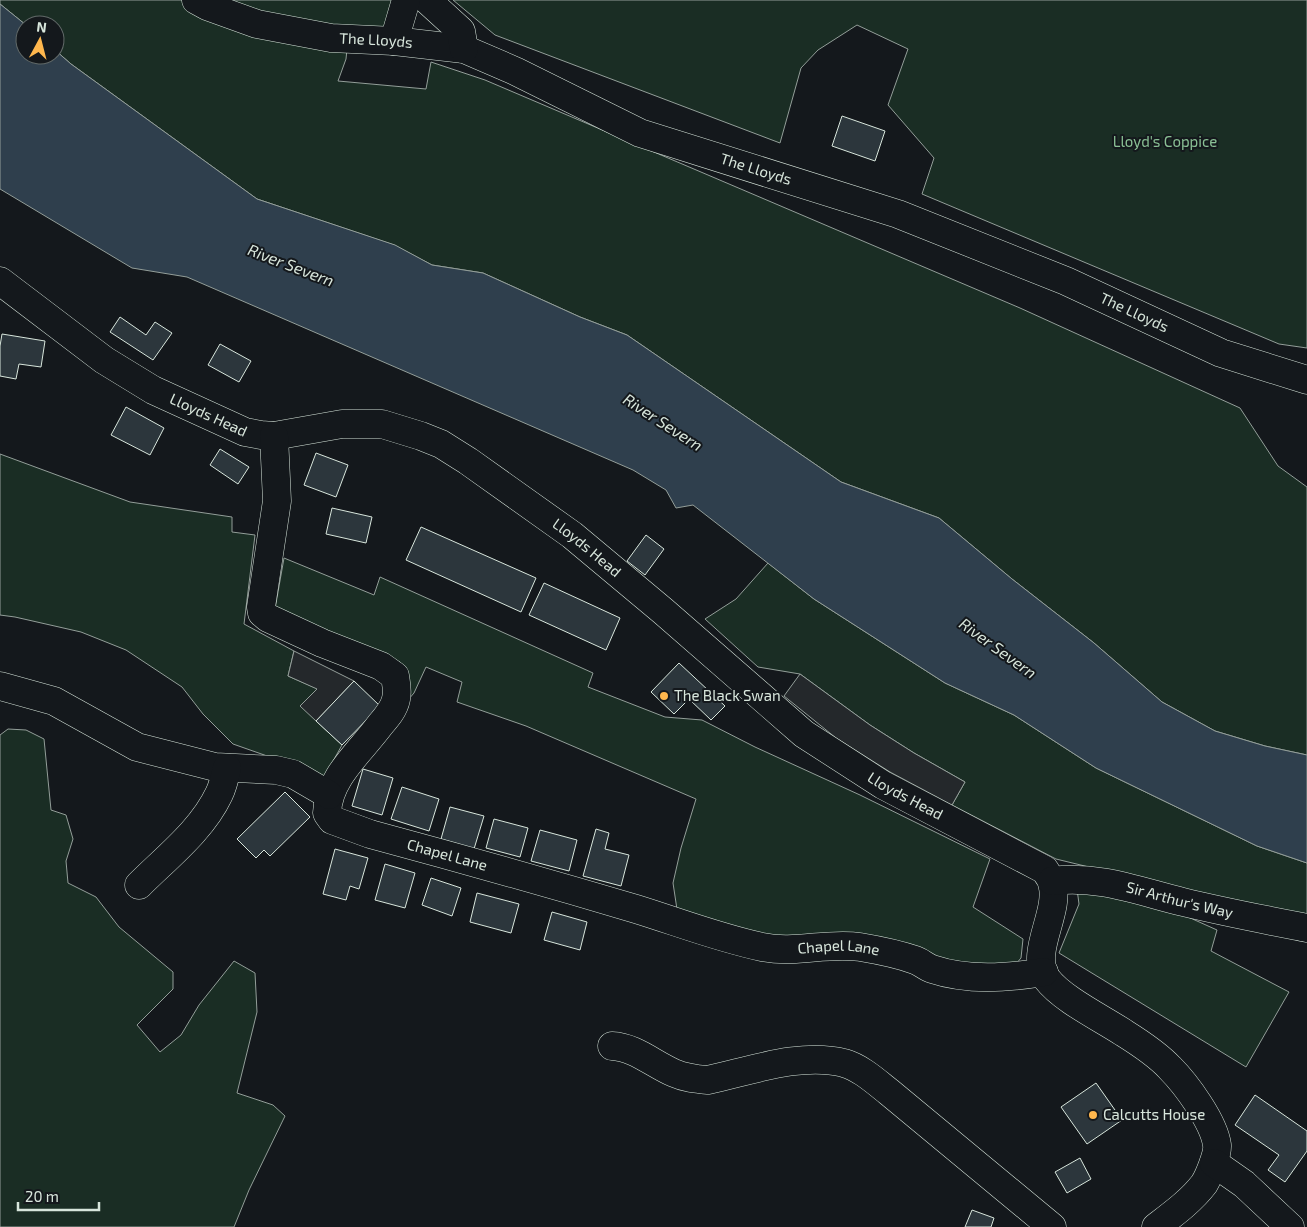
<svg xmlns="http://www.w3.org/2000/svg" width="1307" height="1227" viewBox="0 0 1307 1227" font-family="'Exo 2',sans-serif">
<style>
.green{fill:#1a2d24;stroke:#939e99}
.parking{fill:#24282b;stroke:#939e99}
.water{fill:#2f3f4d;stroke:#939e99}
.building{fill:#2c363c;stroke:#d8e6dc}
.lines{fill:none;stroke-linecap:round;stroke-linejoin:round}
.minor-casing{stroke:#d8e6dc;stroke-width:29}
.minor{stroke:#14181c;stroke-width:28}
.poi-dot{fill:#ffb74d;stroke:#14181c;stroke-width:2}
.labels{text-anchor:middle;stroke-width:4;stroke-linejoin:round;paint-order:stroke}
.street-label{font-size:15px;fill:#d8e6dc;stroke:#14181c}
.park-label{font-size:15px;fill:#8ac095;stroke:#14181c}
.poi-label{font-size:15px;fill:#d8e6dc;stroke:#14181c;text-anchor:start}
.water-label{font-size:16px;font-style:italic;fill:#d8e6dc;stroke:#14181c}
</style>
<rect width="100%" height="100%" fill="#14181c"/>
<g class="green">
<path d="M0 0H398L386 29H349L346 59 338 81 426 89 431 62 485 80 1020 308 1240 408 1278 466 1307 487V755L1265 746 1215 731 1162 702 1094 643 1012 579 939 518 841 482 627 335 580 317 483 273 432 265 394 245 257 199 71 64 55 50V25H26L0 4Z"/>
<path d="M453 0H1307V348L1279 344 922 194 934 158 888 105 908 49 857 25 818 50 801 68 780 143 495 35Z"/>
<path d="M0 454 130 502 232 517V532L255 535 244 624 294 651 288 676 318 689 316 721 342 745 332 763 327 777 233 744 203 714 182 687 126 650 81 632 15 617 0 615Z"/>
<path d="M284 558 374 595 380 577 593 673 588 687 665 717 702 720 755 747 860 795 990 859 973 907 1023 939 1021 958 1015 965 985 971 778 939 678 916 673 883 681 848 696 799 526 726 457 702 462 682 426 667 414 693 401 708 404 672 400 662 275 609Z"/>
<path d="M768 563 814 599 945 683 1014 715 1096 768 1257 846 1307 863V920L1056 859 952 805 965 782 914 753 870 725 800 674 758 667 705 619 736 599Z"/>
<path d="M8 729 26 730 44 739 51 810 66 815 73 839 66 861 68 883 96 897 119 927 173 972V989L137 1025 160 1052 181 1035 199 1005 234 961 255 973 257 1012 237 1093 273 1105 285 1116 249 1190 234 1227H0V735Z"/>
<path d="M1077 889 1157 903 1217 930 1211 951 1289 992 1246 1067 1059 953 1079 904Z"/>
</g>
<g class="parking">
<path d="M294 651 354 681 316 721 300 706 317 689 288 676Z"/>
<path d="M800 674 870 725 914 753 965 782 952 805 890 772 836 738 784 696Z"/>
</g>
<path class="water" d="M0 4 26 25 25 55H55V50L71 64 257 199 395 245 432 265 483 273 580 317 627 335 841 482 939 518 1012 579 1094 643 1162 702 1215 731 1265 746 1307 755V863L1257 846 1096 768 1014 715 945 683 814 599 693 505 676 508 666 490 633 470 187 277 132 268 0 189Z"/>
<g class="building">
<path d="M842 116 885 131 875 161 832 146Z"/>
<path d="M120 317 146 335 155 322 172 333 153 360 110 332Z"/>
<path d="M2 334 45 341 41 367 19 364 16 379 0 376V346Z"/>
<path d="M220 344 251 361 239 382 208 365Z"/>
<path d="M126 407 164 428 150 455 111 435Z"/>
<path d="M220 449 249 467 238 484 210 465Z"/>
<path d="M316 453 348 465 336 497 304 485Z"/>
<path d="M332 508 372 517 366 543 326 534Z"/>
<path d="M421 527 536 578 521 612 406 560Z"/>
<path d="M646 535 664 549 645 575 627 561Z"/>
<path d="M544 583 620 618 606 650 529 615Z"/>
<path d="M679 663 725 706 711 720 689 699 674 714 651 692Z"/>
<path d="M354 681 380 706 342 745 316 721Z"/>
<path d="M363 769 393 778 382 815 352 806Z"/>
<path d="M402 787 439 799 429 831 391 819Z"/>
<path d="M285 792 310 817 270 856 264 850 256 858 237 839Z"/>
<path d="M450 807 484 816 474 849 441 839Z"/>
<path d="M494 819 528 828 520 857 486 848Z"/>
<path d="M596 829 609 833 605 849 629 855 621 886 583 876Z"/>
<path d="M540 830 577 840 569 871 531 861Z"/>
<path d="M335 849 368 858 359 889 350 886 346 900 323 894Z"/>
<path d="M385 864 415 873 405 908 375 900Z"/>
<path d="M431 878 461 888 452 916 422 905Z"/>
<path d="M477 893 519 904 511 933 470 922Z"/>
<path d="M552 912 587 922 580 950 544 940Z"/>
<path d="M1096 1083 1122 1120 1087 1144 1061 1107Z"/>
<path d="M1255 1095 1307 1131V1151L1285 1182 1268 1170 1279 1155 1235 1125Z"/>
<path d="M1080 1158 1091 1179 1067 1193 1055 1172Z"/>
<path d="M972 1210 994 1218 991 1227H965Z"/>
</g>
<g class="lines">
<defs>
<g id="minor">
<path id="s1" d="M196 0 207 6 257 24 331 38 394 41 464 49 515 71 640 133 898 214 1066 281 1221 353 1307 380"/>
<path d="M427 0 461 31 464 49"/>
<path d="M394 41 406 0"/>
<path id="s2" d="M0 281 104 360 153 390 245 432 261 435 274 436 342 424H382L421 436 441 444 468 461 572 535 663 611 804 734 883 785 1045 870C1047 874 1051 878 1052 883 1061 912 1028 953 1047 979 1062 999 1103 1019 1124 1033 1140 1043 1157 1054 1170 1068 1186 1084 1214 1122 1217 1145 1218 1154 1209 1176 1204 1184 1191 1201 1173 1214 1156 1227"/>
<path id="s3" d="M274 436 277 501 261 607 262 613 268 618 322 643 381 666 395 676C396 683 398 691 396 699 394 709 387 717 380 725 361 751 328 778 327 813L332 820 370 834C459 858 548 883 636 909 678 922 719 938 762 947 795 954 827 942 860 947 878 950 898 954 915 960 921 962 926 967 932 969 968 981 1007 978 1044 972"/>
<path d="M0 686 54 701 137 747 215 767 276 770 293 774 329 795"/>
<path id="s4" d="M1052 881C1099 875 1138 891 1183 902 1224 912 1266 920 1307 928"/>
<path d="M139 885C167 857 202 830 219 794 223 786 225 777 227 768"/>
<path d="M612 1046C635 1047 653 1064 674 1073 685 1078 696 1079 708 1080 750 1071 801 1052 844 1063 861 1068 875 1081 889 1092L1052 1227"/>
<path d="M1214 1163 1244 1184 1290 1227"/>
</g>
</defs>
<use href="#minor" class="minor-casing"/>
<use href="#minor" class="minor"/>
</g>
<g class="poi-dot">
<circle cx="664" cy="696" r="5"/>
<circle cx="1093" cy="1115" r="5"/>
</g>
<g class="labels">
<g class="street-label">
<text dy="5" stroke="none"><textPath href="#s1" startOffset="186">The Lloyds</textPath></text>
<text dy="5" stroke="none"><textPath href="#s1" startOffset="591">The Lloyds</textPath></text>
<text dy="5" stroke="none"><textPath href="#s1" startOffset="996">The Lloyds</textPath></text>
<text dy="5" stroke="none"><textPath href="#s2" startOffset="249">Lloyds Head</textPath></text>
<text dy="5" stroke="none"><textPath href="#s2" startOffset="669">Lloyds Head</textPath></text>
<text dy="5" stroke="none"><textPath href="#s2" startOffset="1074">Lloyds Head</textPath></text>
<text dy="5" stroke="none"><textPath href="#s3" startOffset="614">Chapel Lane</textPath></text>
<text dy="5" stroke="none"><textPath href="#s4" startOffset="130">Sir Arthur's Way</textPath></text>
<text dy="5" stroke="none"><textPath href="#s3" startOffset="1019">Chapel Lane</textPath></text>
</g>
<g class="park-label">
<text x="1165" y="147">Lloyd's Coppice</text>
</g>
<g class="poi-label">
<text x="674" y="701">The Black Swan</text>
<text x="1103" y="1120">Calcutts House</text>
</g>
<g class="water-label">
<text transform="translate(291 265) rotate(21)" y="6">River Severn</text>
<text transform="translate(663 422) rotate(33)" y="6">River Severn</text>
<text transform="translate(998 648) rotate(36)" y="6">River Severn</text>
</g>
</g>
<g transform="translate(40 40) rotate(7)"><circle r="24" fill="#14181c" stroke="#626a69"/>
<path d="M0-4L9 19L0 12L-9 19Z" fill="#ffb74d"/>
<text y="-8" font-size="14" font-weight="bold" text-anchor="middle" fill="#d8e6dc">N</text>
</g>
<path d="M18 1202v8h81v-8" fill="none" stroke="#d8e6dc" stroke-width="2.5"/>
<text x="25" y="1202" font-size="15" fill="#d8e6dc" stroke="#14181c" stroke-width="4" paint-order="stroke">20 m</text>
</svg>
